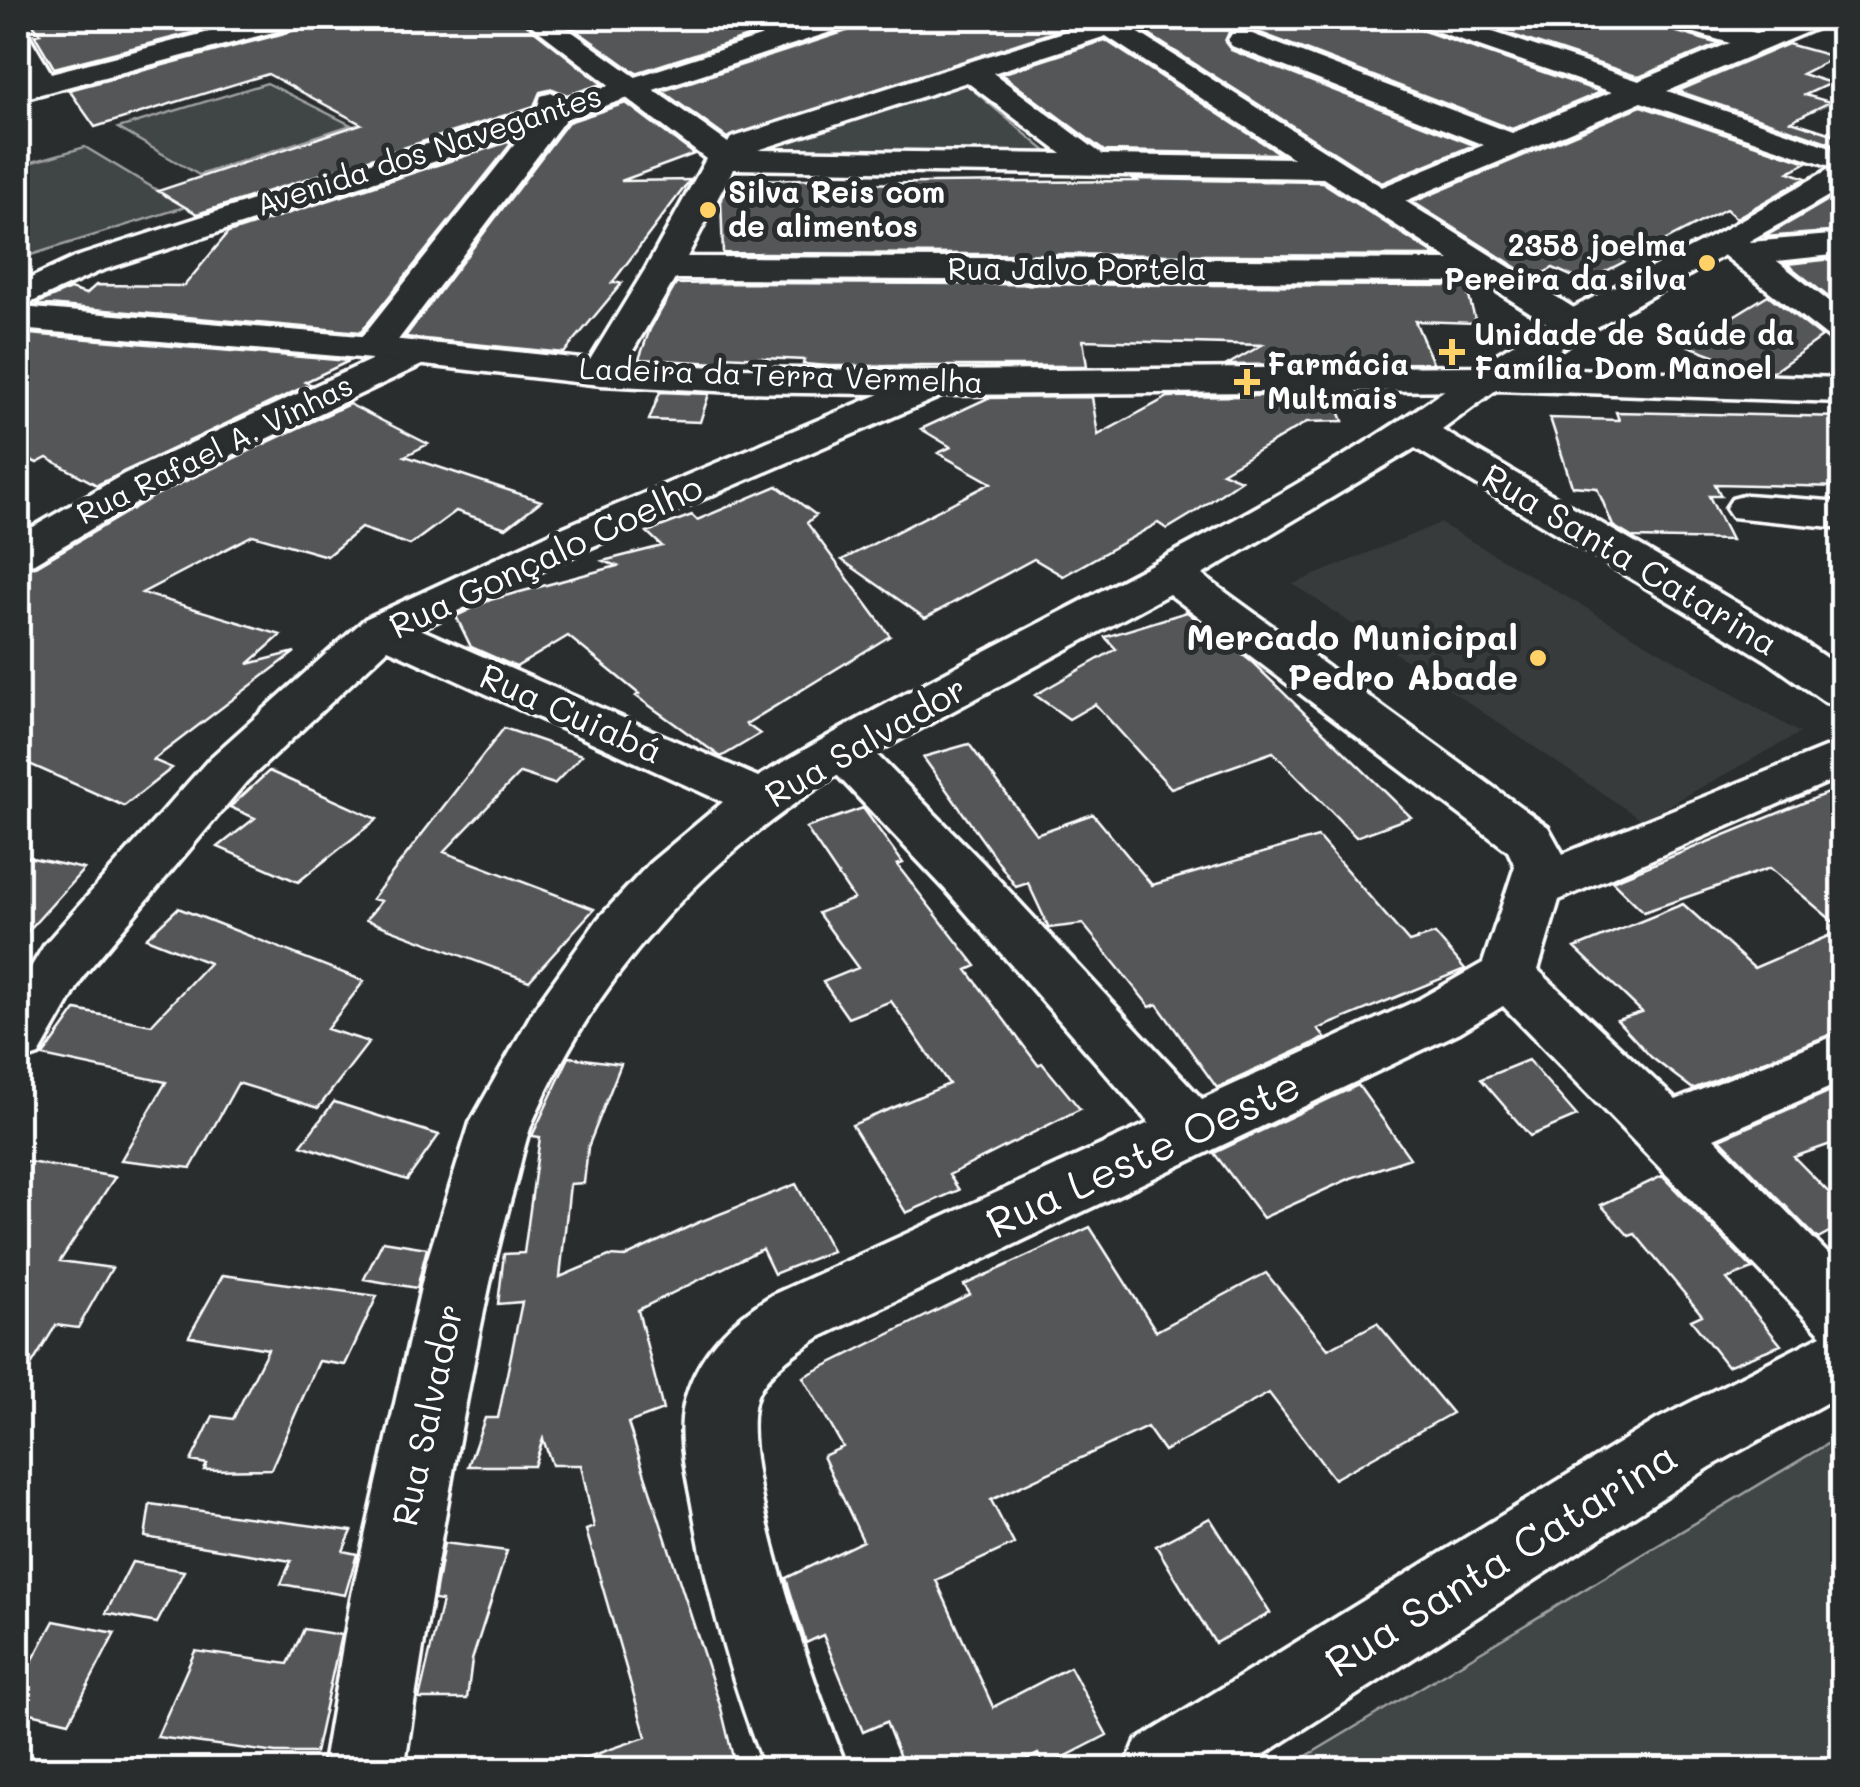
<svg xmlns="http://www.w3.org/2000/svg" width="1860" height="1787" viewBox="0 0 1860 1787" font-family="Mali,sans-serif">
<rect width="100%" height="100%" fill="#2a2d2e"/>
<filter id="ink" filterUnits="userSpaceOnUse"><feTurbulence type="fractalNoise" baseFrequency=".01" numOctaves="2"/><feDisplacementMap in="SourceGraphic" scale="20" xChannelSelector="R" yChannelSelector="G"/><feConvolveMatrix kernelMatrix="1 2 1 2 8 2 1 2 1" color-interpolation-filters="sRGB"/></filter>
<g filter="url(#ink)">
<!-- built -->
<path fill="#373a3b" d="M 1440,523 L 1800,733 L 1642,820 L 1293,584 Z"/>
<!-- green -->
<path fill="#414445" stroke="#a0a2a2" stroke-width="2.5" d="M 960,79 L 1054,158 L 750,156 L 748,150 Z
M 267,83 L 351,125 L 199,175 L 118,128 Z
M 85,147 L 185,207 L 18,259 L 18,166 Z
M 1842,1435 L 1842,1769 L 1285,1769 Z"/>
<!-- building -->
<path fill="#555758" stroke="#fff" stroke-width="2.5" d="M 28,18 L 250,18 L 54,68 L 34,34 L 40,33 Z
M 311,18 L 519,18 L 602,84 L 567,95 L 553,89 L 540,92 L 534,106 L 197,214 L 158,191 L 361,124 L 268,74 L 95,127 L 69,90 L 304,28 Z
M 559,18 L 733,18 L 754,35 L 636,73 Z
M 863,18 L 1096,18 L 727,138 L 662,91 L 856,28 Z
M 1150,18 L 1409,18 L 1415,28 L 1601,92 L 1512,129 L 1253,30 L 1229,32 L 1225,42 L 1231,50 L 1474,145 L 1382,183 L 1140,29 Z
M 1461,18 L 1657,18 L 1663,28 L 1719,44 L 1639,77 Z
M 1105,40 L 1280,154 L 1104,151 L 1001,74 Z
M 1788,44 L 1835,57 L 1802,74 L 1831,83 L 1805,95 L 1830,102 L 1791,121 L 1842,137 L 1836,145 L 1678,91 Z
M 626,103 L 694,154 L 621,181 L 690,180 L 612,283 L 622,283 L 564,353 L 405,337 L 568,122 Z
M 1641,106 L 1807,162 L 1789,172 L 1806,178 L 1736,218 L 1726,209 L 1585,282 L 1553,268 L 1536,277 L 1524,272 L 1413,202 Z
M 514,140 L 361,332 L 36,304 L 70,289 L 86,294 L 96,285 L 184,286 L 228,233 Z
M 810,179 L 832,181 L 832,184 L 1137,181 L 1134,179 L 1322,182 L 1437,256 L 723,253 L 721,200 L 732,180 Z
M 1842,192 L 1842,231 L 1764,237 L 1801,216 Z
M 1842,258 L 1842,308 L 1787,264 Z
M 725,283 L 1466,286 L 1476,323 L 1415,321 L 1433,363 L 1227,365 L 1262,345 L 1083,340 L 1087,366 L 829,366 L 803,364 L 804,360 L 722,356 L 719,363 L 639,359 L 650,329 L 676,284 Z
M 1768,295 L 1822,337 L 1773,372 L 1757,371 L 1686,345 Z
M 18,333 L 349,361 L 305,382 L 310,384 L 97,485 L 47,458 L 37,463 L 18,454 Z
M 660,392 L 709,394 L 700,422 L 649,420 Z
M 1333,395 L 1343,421 L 1307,422 L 1222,472 L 1241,480 L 1192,514 L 1167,529 L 1158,523 L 1063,576 L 1034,559 L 925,618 L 842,560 L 991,483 L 938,453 L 951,447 L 921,429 L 988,398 L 1092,397 L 1098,435 L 1168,397 Z
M 349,404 L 428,444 L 405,456 L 541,501 L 506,528 L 456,511 L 410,545 L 361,528 L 327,556 L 253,535 L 142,593 L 281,635 L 248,664 L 295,652 L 153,760 L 172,768 L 124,806 L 18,759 L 18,571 L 36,566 L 156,495 Z
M 1616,412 L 1842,417 L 1842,487 L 1715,484 L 1721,496 L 1709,496 L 1731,540 L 1633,538 L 1613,526 L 1597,488 L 1572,486 L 1550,418 L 1619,420 Z
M 777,486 L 816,515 L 807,523 L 890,636 L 746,724 L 760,734 L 721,757 L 636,696 L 639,694 L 568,636 L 516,667 L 471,647 L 456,616 L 490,600 L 617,566 L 603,561 L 662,546 L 647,532 L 692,515 L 697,520 Z
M 1187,612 L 1252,662 L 1411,817 L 1356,837 L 1273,752 L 1171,788 L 1095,704 L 1069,719 L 1035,695 L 1116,649 L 1105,637 Z
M 504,728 L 582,755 L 554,784 L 520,773 L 444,852 L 594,909 L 529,981 L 366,920 L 381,901 L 372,899 Z
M 969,744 L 1036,834 L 1093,814 L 1152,885 L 1318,837 L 1409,942 L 1435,934 L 1465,969 L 1318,1029 L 1325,1038 L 1217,1088 L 1157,1004 L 1150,1007 L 1083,924 L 1049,928 L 1028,883 L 1016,887 L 923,757 Z
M 269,771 L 377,819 L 298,882 L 218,847 L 255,818 L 230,807 Z
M 1842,787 L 1842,929 L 1770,868 L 1644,912 L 1612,881 Z
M 863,808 L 903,863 L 897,865 L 976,966 L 967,970 L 1038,1065 L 1042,1063 L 1080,1109 L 949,1175 L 959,1190 L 906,1213 L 852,1125 L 949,1084 L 891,1001 L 848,1018 L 823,982 L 858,968 L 818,913 L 854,899 L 806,828 Z
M 18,855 L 84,869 L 18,942 Z
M 1683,904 L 1754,968 L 1842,930 L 1842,1030 L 1693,1089 L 1651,1057 L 1617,1020 L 1642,1012 L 1575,948 Z
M 178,908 L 364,981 L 327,1029 L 369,1042 L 318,1108 L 238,1083 L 191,1168 L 121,1160 L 166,1082 L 43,1056 L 76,1010 L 151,1025 L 209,963 L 146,938 Z
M 569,1057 L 621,1064 L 588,1147 L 584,1183 L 570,1184 L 560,1277 L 609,1256 L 625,1257 L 697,1223 L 796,1184 L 832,1251 L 774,1274 L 762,1249 L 638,1310 L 663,1410 L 628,1423 L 721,1708 L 736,1770 L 571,1770 L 570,1763 L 646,1737 L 586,1530 L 594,1527 L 581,1465 L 552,1465 L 543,1439 L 534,1466 L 468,1466 L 485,1418 L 498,1418 L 522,1302 L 498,1304 L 504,1254 L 524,1253 L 540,1137 L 532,1136 Z
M 1528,1060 L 1577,1116 L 1530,1136 L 1481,1079 Z
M 1358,1085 L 1410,1158 L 1351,1178 L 1263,1218 L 1214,1153 Z
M 1842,1086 L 1842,1140 L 1794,1157 L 1842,1206 L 1842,1226 L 1818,1239 L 1720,1139 Z
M 334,1102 L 439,1135 L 407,1180 L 301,1145 Z
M 18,1160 L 115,1177 L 60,1261 L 112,1268 L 78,1328 L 56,1325 L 18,1387 Z
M 1662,1176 L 1753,1269 L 1727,1279 L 1781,1345 L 1727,1366 L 1691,1320 L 1702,1315 L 1635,1234 L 1629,1236 L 1601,1205 Z
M 1090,1227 L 1156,1331 L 1266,1273 L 1328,1349 L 1377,1323 L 1452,1413 L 1334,1479 L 1269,1393 L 1164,1451 L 1147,1427 L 991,1500 L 1014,1544 L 936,1580 L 993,1707 L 1070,1667 L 1107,1735 L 1045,1767 L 1038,1754 L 1007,1770 L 905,1770 L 886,1722 L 863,1732 L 823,1635 L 806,1643 L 786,1578 L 863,1541 L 823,1456 L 843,1447 L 803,1377 L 970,1294 L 964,1285 Z
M 383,1241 L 427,1248 L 417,1288 L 364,1279 Z
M 223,1275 L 377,1296 L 345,1365 L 319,1361 L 271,1469 L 204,1470 L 207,1464 L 191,1461 L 213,1416 L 233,1419 L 268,1349 L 189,1336 Z
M 150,1504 L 352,1531 L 343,1551 L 357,1554 L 345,1595 L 281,1584 L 291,1561 L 145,1537 Z
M 1210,1518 L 1270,1613 L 1215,1643 L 1156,1546 Z
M 444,1543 L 507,1551 L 472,1660 L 467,1699 L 419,1699 L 442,1601 L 434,1600 Z
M 132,1562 L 184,1571 L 157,1623 L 106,1613 Z
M 54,1621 L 115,1633 L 69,1722 L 18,1710 L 18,1687 Z
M 304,1629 L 341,1635 L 315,1753 L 276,1753 L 157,1737 L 195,1651 L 288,1664 Z"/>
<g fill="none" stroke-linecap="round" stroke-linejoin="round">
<!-- street casing -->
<g stroke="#fff" stroke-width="7">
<path id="street" d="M 263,18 L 307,18 L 303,24 L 18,100 L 18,82 L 26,80 L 18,65 L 18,32 L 28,34 L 51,73 Z
M 522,18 L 553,18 L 728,143 L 731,138 L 1107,18 L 1146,18 L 1143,24 L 1131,28 L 1382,187 L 1484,145 L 1232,46 L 1228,40 L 1232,34 L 1252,34 L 1512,133 L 1612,92 L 1416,24 L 1413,18 L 1451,18 L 1639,81 L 1730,43 L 1664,24 L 1661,18 L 1702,18 L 1756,33 L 1793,18 L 1829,18 L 1826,24 L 1667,91 L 1842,151 L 1842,170 L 1641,102 L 1405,201 L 1585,315 L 1591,323 L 1585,331 L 1572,334 L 1559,331 L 1483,282 L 675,279 L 615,381 L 601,385 L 587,381 L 582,373 L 646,268 L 706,159 ZM 1106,36 L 1293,158 L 1103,155 L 993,73 ZM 967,82 L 1062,154 L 758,150 ZM 733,169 L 1323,178 L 1450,260 L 687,257 Z
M 736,18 L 769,18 L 787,31 L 783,37 L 763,37 Z
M 552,93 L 563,96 L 567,102 L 564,121 L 389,352 L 417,342 L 430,345 L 436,353 L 430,361 L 154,492 L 34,563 L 18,567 L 18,536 L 124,474 L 373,359 L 359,356 L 353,348 L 534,120 L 541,96 Z
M 1725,233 L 1751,242 L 1842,234 L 1842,254 L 1777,261 L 1842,312 L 1842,341 L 1829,338 L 1708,243 L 1713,236 Z
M 1487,366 L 1842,378 L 1842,402 L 1496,390 L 1442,430 L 1800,640 L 1842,669 L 1842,706 L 1825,702 L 1766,660 L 1415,448 L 1202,575 L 1548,827 L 1563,854 L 1842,741 L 1842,776 L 1559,900 L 1538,970 L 1676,1100 L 1842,1033 L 1842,1082 L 1714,1138 L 1842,1268 L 1842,1394 L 1710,1467 L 1240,1770 L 1124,1770 L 1136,1741 L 1658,1419 L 1822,1335 L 1503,1006 L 1460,1032 L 820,1337 C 798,1351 770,1369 758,1393 C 730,1455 821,1703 848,1770 L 766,1770 C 731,1683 708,1596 692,1504 C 686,1472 677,1438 684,1405 C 695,1355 730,1321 772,1295 L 1149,1123 L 945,889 L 837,775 C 704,859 595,976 532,1123 C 525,1141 521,1162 516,1181 C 498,1242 485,1303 473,1366 C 447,1500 424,1634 404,1770 L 322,1770 L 351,1599 L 427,1261 L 470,1123 L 536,1006 L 598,919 L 650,863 L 723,802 L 388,649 L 246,782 L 85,974 L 39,1055 L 18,1062 L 18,989 L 45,944 L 210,758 L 365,619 L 557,530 L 925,375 L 939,371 L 953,375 L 958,383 L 953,391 L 589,548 L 420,629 L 758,777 C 993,635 1250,532 1473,370 ZM 1169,594 L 1508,851 L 1515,866 L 1483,963 L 1418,1000 L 1202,1099 L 983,863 L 875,753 Z
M 1747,495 L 1842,502 L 1842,528 L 1732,517 L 1726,508 L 1732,499 Z"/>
</g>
<!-- secondary casing -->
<g stroke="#fff" stroke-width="7">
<path id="secondary" d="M 819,18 L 859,18 L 855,24 L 100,271 L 21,307 L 372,337 L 601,361 L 735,368 L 939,371 L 1478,366 L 1559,315 L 1713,236 L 1831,168 L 1842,165 L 1842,188 C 1729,255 1611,314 1501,386 L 1487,390 L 939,395 L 735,392 L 601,385 L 372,359 L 18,329 L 18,284 L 76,257 Z"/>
</g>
<!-- street -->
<use href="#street" fill="#2a2d2e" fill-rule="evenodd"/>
<!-- secondary -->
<use href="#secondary" fill="#2a2d2e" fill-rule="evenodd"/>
</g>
</g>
<!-- markers -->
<g fill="#ffd166" stroke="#2a2d2e" stroke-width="4">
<circle cx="708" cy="210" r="10"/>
<circle cx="1707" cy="263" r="10"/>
<path d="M1447 337h10v10h10v10h-10v10h-10v-10h-10v-10h10z"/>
<path d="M1242 367h10v10h10v10h-10v10h-10v-10h-10v-10h10z"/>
<circle cx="1538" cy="658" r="10"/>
</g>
<g text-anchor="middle" stroke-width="10" stroke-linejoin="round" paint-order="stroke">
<!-- far-street labels -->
<g font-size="30" fill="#fff" stroke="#2a2d2e">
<text transform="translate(429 151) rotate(-18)" y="10">Avenida dos Navegantes</text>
<text x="1077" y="280">Rua Jalvo Portela</text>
<text transform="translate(781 376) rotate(2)" y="10">Ladeira da Terra Vermelha</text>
<text transform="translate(215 450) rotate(-26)" y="10">Rua Rafael A. Vinhas</text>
</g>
<!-- far-poi labels -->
<g font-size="30" font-weight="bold" fill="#fff" stroke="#2a2d2e" text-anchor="start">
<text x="728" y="203">Silva Reis com<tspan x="728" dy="34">de alimentos</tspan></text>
<text x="1687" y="256" text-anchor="end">2358 joelma<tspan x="1687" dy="34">Pereira da silva</tspan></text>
<text x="1474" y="345">Unidade de Saúde da<tspan x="1474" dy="34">Família Dom Manoel</tspan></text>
<text x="1267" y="375">Farmácia<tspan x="1267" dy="34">Multmais</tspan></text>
</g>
<!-- street labels -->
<g font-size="35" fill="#fff" stroke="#2a2d2e">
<text transform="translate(546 557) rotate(-25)" y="12">Rua Gonçalo Coelho</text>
<text transform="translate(1630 560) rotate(31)" y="12">Rua Santa Catarina</text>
<text transform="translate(571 714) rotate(24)" y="12">Rua Cuiabá</text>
<text transform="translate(866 742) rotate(-30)" y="12">Rua Salvador</text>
<text transform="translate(428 1415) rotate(-78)" y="12">Rua Salvador</text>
</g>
<!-- poi labels -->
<g font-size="35" font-weight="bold" fill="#fff" stroke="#2a2d2e" text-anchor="end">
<text x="1518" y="650">Mercado Municipal<tspan x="1518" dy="40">Pedro Abade</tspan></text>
</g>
<!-- near-street labels -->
<g font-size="42" fill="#fff" stroke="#2a2d2e">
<text transform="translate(1143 1154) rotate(-25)" y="15">Rua Leste Oeste</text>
<text transform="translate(1501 1559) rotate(-32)" y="15">Rua Santa Catarina</text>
</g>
</g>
<!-- margin -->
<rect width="1860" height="1787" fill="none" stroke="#2a2d2e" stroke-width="60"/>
<rect x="30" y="30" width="1800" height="1727" fill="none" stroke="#fff" stroke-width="4" filter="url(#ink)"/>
</svg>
